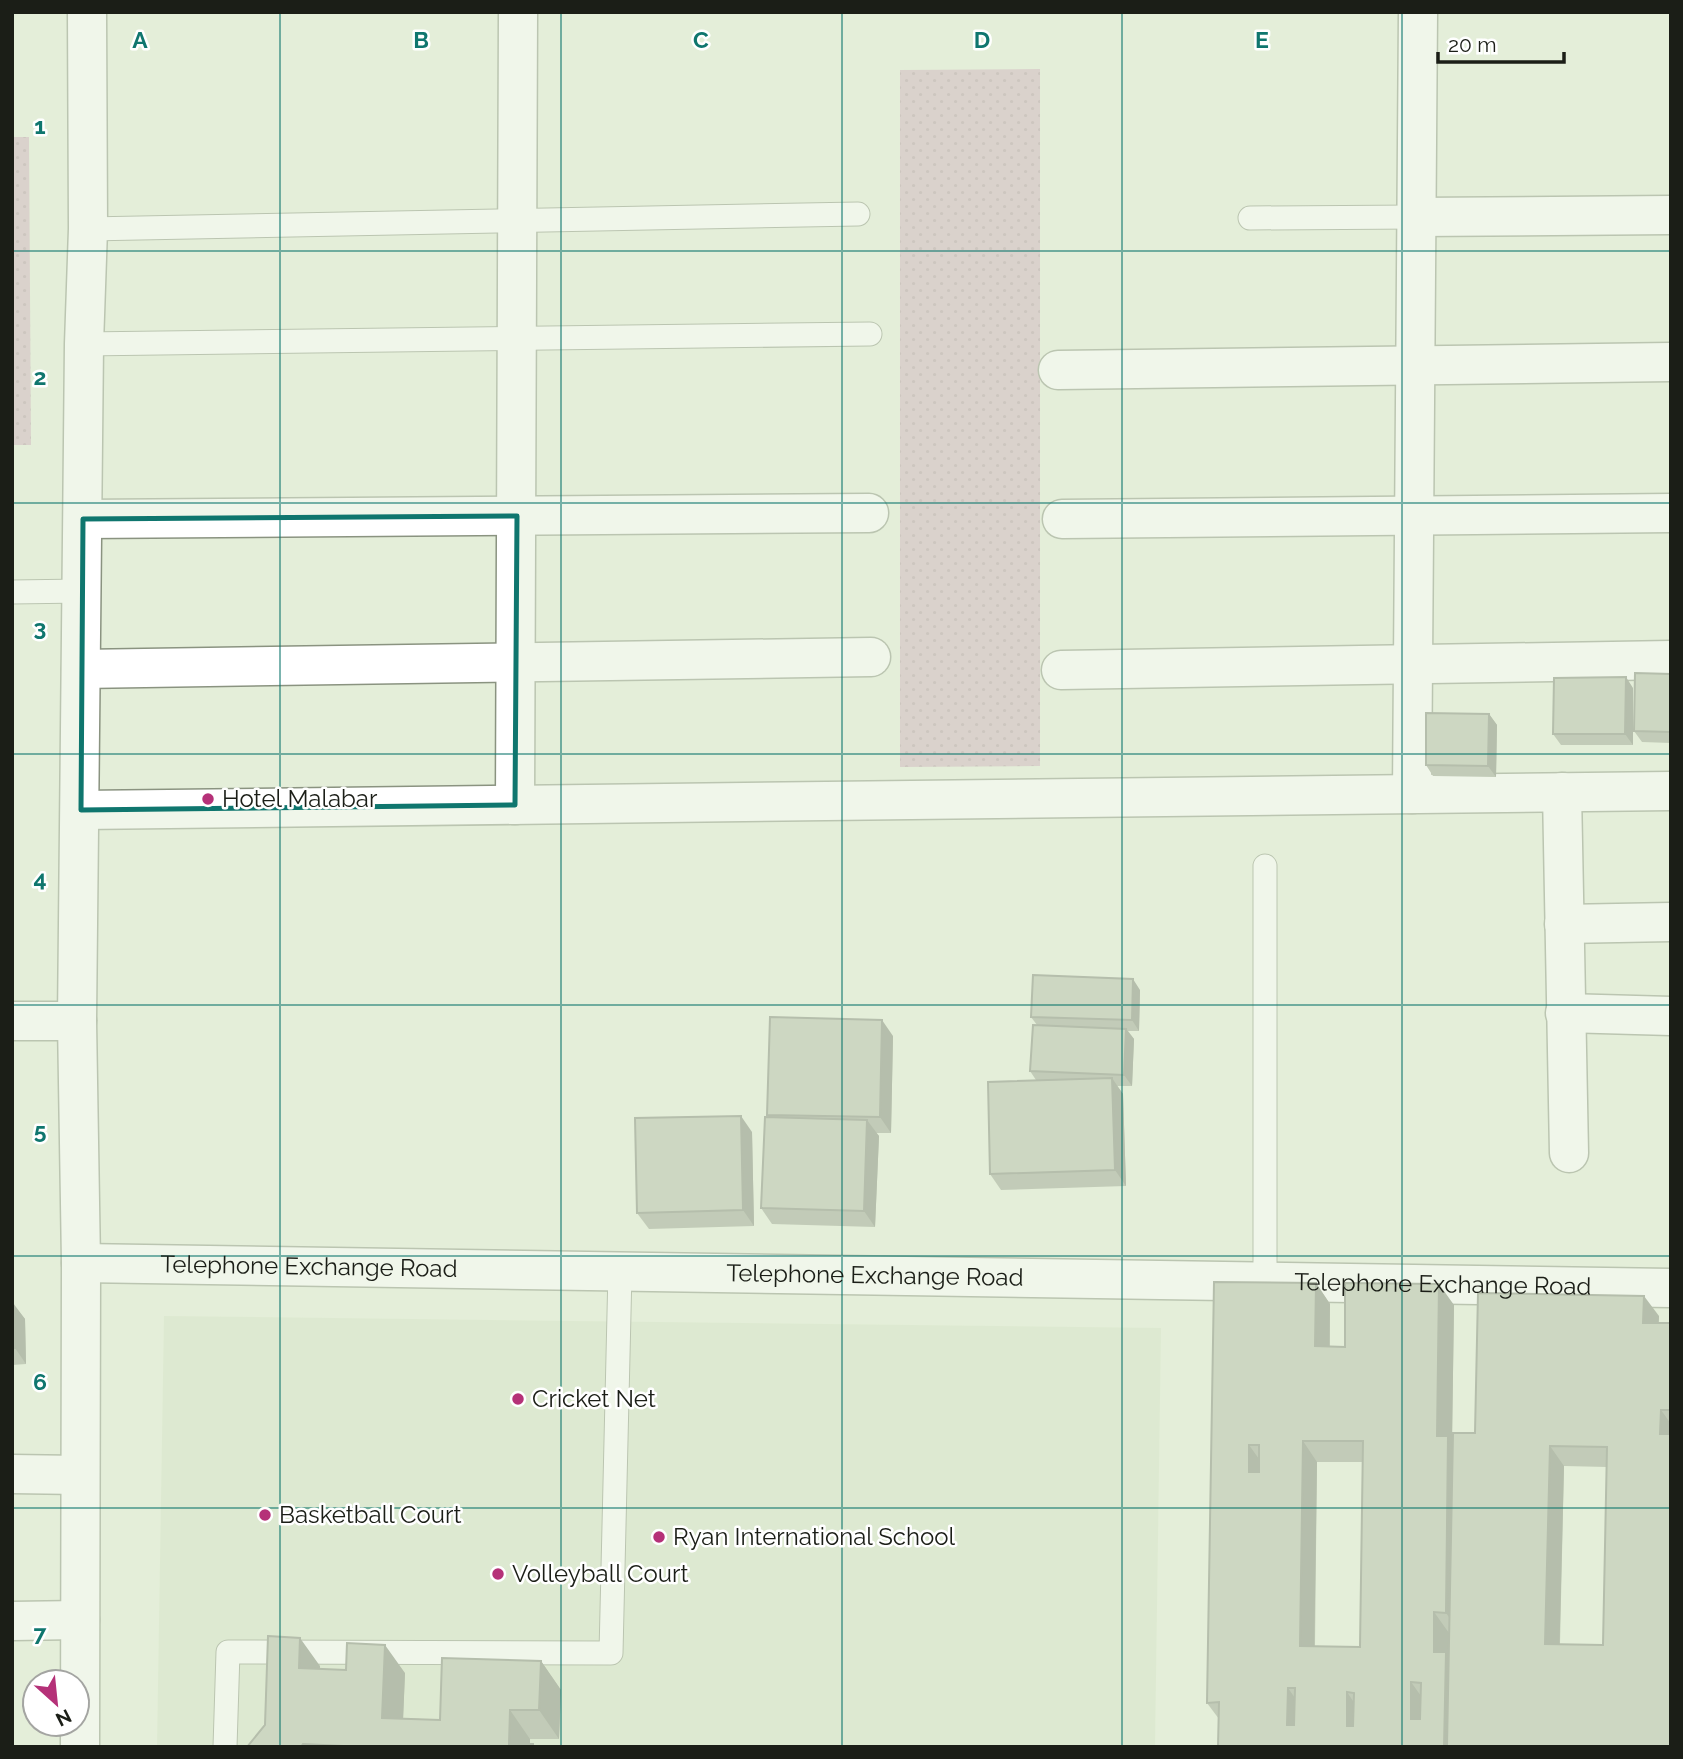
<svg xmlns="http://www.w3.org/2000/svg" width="1683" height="1759" viewBox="0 0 1683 1759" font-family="Raleway,sans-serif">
<defs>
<pattern id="grass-dots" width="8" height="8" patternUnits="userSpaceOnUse" patternTransform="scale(1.75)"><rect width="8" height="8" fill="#cfafbc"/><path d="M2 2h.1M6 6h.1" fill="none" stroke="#b196a1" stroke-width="1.8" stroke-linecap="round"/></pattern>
</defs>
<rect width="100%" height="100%" fill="#e4eed9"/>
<!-- built -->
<path fill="#d6e3c7" d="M 164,1316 L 1161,1328 L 1155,1747 L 157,1747 Z"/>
<!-- grass -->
<path fill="url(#grass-dots)" d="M 1040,69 L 1040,766 L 900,767 L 900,70 Z
M 12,137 L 29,137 L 31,445 L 12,445 Z"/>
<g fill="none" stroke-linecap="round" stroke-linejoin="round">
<!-- service casing -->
<g stroke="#8a9380" stroke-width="25">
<path id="service" d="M 1250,218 L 1416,217
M 88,229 L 858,214
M 84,344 L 870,334
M 12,592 L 82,591
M 1265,1282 L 1265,866
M 225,1747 L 228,1652 L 611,1653 L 620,1271"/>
</g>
<!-- minor casing -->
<g stroke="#8a9380" stroke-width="41">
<g id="minor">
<path d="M 1416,217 L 1671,215"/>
<path d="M 1058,370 L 1671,362"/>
<path d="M 83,519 L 869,513"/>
<path d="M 1062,519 L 1671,513"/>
<path d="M 81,669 L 871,657"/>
<path d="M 1061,670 L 1671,660"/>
<path d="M 1562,792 L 1569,1153"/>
<path d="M 1412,794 L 1418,12"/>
<path d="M 515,805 L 518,12"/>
<path d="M 81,810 L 1671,791"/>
<path d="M 1564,924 L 1671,922"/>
<path d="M 1565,1013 L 1671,1016"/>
<path d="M 12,1021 L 77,1021"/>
<path id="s1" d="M 81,1263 L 1671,1288"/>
<path d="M 12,1474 L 80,1475"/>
<path d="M 12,1621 L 80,1620"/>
<path d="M 80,1747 L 81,1263 L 77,1021 L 84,344 L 88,229 L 87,12"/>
</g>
</g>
<!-- service -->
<use href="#service" stroke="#fff" stroke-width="23"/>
<!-- minor -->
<use href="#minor" stroke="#fff" stroke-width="38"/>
</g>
<!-- wall -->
<path fill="#99a190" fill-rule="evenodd" d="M 1671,674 L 1671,743 L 1642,742 L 1634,731 Z
M 1633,688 L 1633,745 L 1561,745 L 1553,734 Z
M 1489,714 L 1497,725 L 1496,777 L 1433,776 L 1426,765 Z
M 1140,990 L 1139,1031 L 1128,1031 L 1134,1039 L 1132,1086 L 1117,1086 L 1123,1094 L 1126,1186 L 1001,1190 L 990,1174 L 1036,1080 L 1030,1071 L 1037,1025 L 1031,1017 Z
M 893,1036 L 891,1133 L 876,1133 L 879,1136 L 875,1227 L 772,1224 L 761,1208 L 769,1117 L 767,1115 Z
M 752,1132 L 754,1226 L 649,1229 L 637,1213 Z
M 1214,1282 L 1316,1283 L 1330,1304 L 1330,1346 L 1345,1347 L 1454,1305 L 1452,1441 L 1475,1433 L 1659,1316 L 1658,1323 L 1671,1323 L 1671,1747 L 1218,1747 L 1219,1719 L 1207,1703 ZM 1317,1462 L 1363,1462 L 1360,1647 L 1315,1646 ZM 1564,1466 L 1607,1467 L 1603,1645 L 1560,1644 Z
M 12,1303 L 25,1319 L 26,1364 L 12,1365 Z
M 541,1661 L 561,1690 L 559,1739 L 530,1739 L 530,1744 L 533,1744 L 535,1747 L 247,1747 L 320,1666 L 320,1669 L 405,1673 L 403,1718 L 440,1720 Z"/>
<!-- shaded-wall -->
<path fill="#7d8375" d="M 1626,677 L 1633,688 L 1633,745 L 1625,734 Z
M 1489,714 L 1497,725 L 1496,777 L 1488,766 Z
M 1133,979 L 1140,990 L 1139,1031 L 1132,1020 Z
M 882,1020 L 893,1036 L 891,1133 L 880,1117 Z
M 1126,1029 L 1134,1039 L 1132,1086 L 1124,1075 Z
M 1112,1078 L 1123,1094 L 1126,1186 L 1115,1170 Z
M 741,1116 L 752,1132 L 754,1226 L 743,1210 Z
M 867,1120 L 879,1136 L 875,1227 L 864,1211 Z
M 1316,1283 L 1330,1304 L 1329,1367 L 1315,1346 Z
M 1439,1284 L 1454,1305 L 1452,1441 L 1461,1633 L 1446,1613 L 1437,1436 Z
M 1644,1296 L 1659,1316 L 1658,1344 L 1643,1323 Z
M 13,1303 L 25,1319 L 26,1364 L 15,1348 Z
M 1661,1410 L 1671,1424 L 1671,1449 L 1660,1434 Z
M 1303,1441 L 1317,1462 L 1314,1667 L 1300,1646 Z
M 1249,1445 L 1264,1466 L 1263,1493 L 1249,1472 Z
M 1550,1446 L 1564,1466 L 1559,1665 L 1545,1644 Z
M 1434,1612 L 1449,1633 L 1447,1747 L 1444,1747 L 1434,1652 Z
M 300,1638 L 320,1666 L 319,1697 L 299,1668 Z
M 385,1645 L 405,1673 L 402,1746 L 382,1718 Z
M 541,1661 L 561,1690 L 559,1739 L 539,1710 Z
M 1411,1682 L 1426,1703 L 1426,1739 L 1411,1719 Z
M 1288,1688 L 1302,1708 L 1302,1746 L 1287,1725 Z
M 1347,1692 L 1361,1713 L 1361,1747 L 1347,1726 Z
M 510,1710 L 530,1739 L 530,1747 L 509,1744 Z"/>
<!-- building -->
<path fill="#b2bba7" stroke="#7d8375" stroke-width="2" fill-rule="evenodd" d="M 1635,673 L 1671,674 L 1671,732 L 1634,731 Z
M 1626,677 L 1625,734 L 1553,734 L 1554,678 Z
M 1426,713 L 1489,714 L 1488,766 L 1426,765 Z
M 1033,975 L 1133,979 L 1132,1020 L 1031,1017 Z
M 770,1017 L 882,1020 L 880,1117 L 767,1115 Z
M 1033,1025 L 1126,1029 L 1124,1075 L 1030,1071 Z
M 1112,1078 L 1115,1170 L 990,1174 L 988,1082 Z
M 741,1116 L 743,1210 L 637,1213 L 635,1118 Z
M 765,1117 L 867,1120 L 864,1211 L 761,1208 Z
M 1214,1282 L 1316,1283 L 1315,1346 L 1345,1347 L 1345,1283 L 1439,1284 L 1437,1436 L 1448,1436 L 1446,1613 L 1434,1612 L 1434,1652 L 1446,1652 L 1444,1747 L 1218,1747 L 1219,1702 L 1207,1703 ZM 1303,1441 L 1363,1441 L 1360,1647 L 1300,1646 ZM 1249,1445 L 1259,1445 L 1259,1472 L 1249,1472 ZM 1411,1682 L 1421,1683 L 1420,1719 L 1411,1719 ZM 1288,1688 L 1295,1688 L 1294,1725 L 1287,1725 ZM 1347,1692 L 1354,1693 L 1353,1726 L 1347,1726 Z
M 1478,1293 L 1644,1296 L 1643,1323 L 1671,1323 L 1671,1410 L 1661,1410 L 1660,1434 L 1671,1434 L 1671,1747 L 1447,1746 L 1453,1433 L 1475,1433 ZM 1550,1446 L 1607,1447 L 1603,1645 L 1545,1644 Z
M 12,1303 L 13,1303 L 15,1348 L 12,1348 Z
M 268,1636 L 300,1638 L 299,1668 L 346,1670 L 347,1643 L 385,1645 L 382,1718 L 440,1720 L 442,1658 L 541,1661 L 539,1710 L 510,1710 L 509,1744 L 533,1744 L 533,1747 L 364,1747 L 303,1744 L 301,1747 L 247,1747 L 265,1725 Z"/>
<!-- marked area -->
<path d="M0 0H1683V1759H0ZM 517,516 L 515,805 L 81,810 L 83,519 Z" fill="#e4eed9" fill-opacity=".55" fill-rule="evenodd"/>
<path fill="none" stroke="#0f766e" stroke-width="5" stroke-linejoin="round" d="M 517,516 L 515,805 L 81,810 L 83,519 Z"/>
<!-- grid -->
<path fill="none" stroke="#0f766e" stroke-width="2" stroke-opacity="0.55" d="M 280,12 L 280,1747M 561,12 L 561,1747M 842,12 L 842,1747M 1122,12 L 1122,1747M 1402,12 L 1402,1747M 12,251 L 1671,251M 12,503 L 1671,503M 12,754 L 1671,754M 12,1005 L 1671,1005M 12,1256 L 1671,1256M 12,1508 L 1671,1508"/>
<!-- markers -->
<g fill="#b53178" stroke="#fff" stroke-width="2.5">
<circle cx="208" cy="799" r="7"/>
<circle cx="518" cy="1399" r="7"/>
<circle cx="265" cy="1515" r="7"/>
<circle cx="659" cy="1537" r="7"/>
<circle cx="498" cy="1574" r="7"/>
</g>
<g text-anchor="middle" stroke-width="5" stroke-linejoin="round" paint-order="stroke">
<!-- poi labels -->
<g font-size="24" fill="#1b1e17" stroke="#fff" text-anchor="start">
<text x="222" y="807">Hotel Malabar</text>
<text x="532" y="1407">Cricket Net</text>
<text x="279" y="1523">Basketball Court</text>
<text x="673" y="1545">Ryan International School</text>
<text x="512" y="1582">Volleyball Court</text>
</g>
<!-- street labels -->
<g font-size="24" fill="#1b1e17" stroke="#fff">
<text dy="8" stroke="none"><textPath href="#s1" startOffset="228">Telephone Exchange Road</textPath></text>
<text dy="8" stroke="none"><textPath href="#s1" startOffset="794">Telephone Exchange Road</textPath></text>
<text dy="8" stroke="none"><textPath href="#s1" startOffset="1362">Telephone Exchange Road</textPath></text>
</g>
</g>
<g font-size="23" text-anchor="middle" font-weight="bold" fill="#0f766e" stroke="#fff" stroke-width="5" stroke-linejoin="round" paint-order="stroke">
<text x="140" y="48">A</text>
<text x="421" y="48">B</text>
<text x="701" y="48">C</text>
<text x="982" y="48">D</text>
<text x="1262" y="48">E</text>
<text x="40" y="134">1</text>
<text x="40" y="385">2</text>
<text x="40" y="636">3</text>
<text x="40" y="887">4</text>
<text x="40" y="1139">5</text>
<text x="40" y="1390">6</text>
<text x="40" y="1641">7</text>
</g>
<!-- border -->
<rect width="1683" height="1759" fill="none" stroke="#1b1e17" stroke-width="28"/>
<!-- north arrow -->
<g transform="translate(56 1703) rotate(153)"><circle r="33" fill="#ffffff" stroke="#a4a5a2" stroke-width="2"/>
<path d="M0-5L12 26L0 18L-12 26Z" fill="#b53178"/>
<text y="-10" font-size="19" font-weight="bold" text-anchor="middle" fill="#1b1e17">N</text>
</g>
<!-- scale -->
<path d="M1438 52v10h126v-10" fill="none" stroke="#1b1e17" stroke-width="3.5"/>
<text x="1448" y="52" font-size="21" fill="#1b1e17" stroke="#ffffff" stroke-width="5" paint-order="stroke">20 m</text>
</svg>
